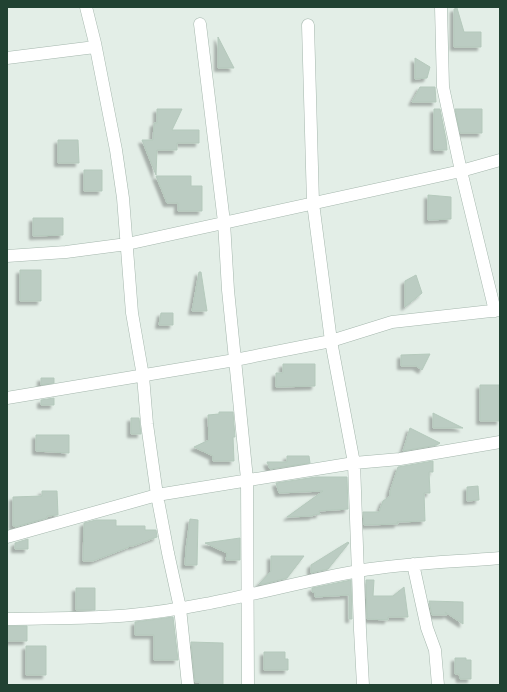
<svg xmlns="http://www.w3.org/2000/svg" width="507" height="692" viewBox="0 0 507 692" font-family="'Golos Text',sans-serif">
<defs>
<filter id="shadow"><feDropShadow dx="-3.5" dy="3.5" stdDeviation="1" flood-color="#0004"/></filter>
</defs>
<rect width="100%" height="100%" fill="#e3eee7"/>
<!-- building -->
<path fill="#bbccc2" stroke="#b5c9bc" filter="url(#shadow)" d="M 457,8 L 464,32 L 481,32 L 481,47 L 454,47 L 454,9 Z
M 218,37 L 234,68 L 218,68 Z
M 415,58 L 430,67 L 427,78 L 415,79 Z
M 420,87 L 435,87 L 436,102 L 412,102 Z
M 157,109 L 182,109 L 172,130 L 199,130 L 199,143 L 177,143 L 177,150 L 157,150 L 156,175 L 142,140 L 153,140 L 154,123 L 157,123 Z
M 434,109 L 440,109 L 446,139 L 447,150 L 434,150 Z
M 455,109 L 482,109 L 482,133 L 460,133 Z
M 58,140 L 78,140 L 79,163 L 58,163 Z
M 84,170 L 102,170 L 102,191 L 84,191 Z
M 156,176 L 191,176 L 191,186 L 202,186 L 202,211 L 178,211 L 178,203 L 167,203 Z
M 428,195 L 451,197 L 451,219 L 428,220 Z
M 33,218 L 63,218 L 63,235 L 33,236 Z
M 20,270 L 41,270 L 41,301 L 20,301 Z
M 199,272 L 201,272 L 207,311 L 192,311 Z
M 416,275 L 422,293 L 405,307 L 405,281 Z
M 161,313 L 173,313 L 173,325 L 159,325 Z
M 430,354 L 422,370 L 416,366 L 401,366 L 401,355 Z
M 283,364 L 315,364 L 315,386 L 276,387 L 276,373 L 283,373 Z
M 41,378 L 54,378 L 54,383 L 41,385 Z
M 480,385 L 500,385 L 500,421 L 480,421 Z
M 54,398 L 54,405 L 41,405 L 41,400 Z
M 219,412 L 233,412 L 235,437 L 233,437 L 234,461 L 213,461 L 213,456 L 194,447 L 209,440 L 208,415 L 219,414 Z
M 433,413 L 463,428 L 433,428 Z
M 131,418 L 139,418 L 141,434 L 131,434 Z
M 410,428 L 440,443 L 437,445 L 403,451 Z
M 36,435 L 69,435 L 69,453 L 36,451 Z
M 287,456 L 309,456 L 310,463 L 270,469 L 267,462 L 287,462 Z
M 433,461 L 433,472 L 429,472 L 430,493 L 424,493 L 425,521 L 397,522 L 398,524 L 364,525 L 363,512 L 379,512 L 383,501 L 390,496 L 390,491 L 398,467 Z
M 316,477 L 347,477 L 348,509 L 319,511 L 320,514 L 313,515 L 313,516 L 287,517 L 323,491 L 279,493 L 276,483 Z
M 478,486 L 479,500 L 467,501 L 467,487 Z
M 42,491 L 57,491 L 58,515 L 47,516 L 47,518 L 15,527 L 15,526 L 13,526 L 13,497 L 42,496 Z
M 190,519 L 198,520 L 197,565 L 185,565 L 186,549 Z
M 96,520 L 116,520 L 116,526 L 145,526 L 145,530 L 156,530 L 157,537 L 133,546 L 129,546 L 129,547 L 93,561 L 83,561 L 84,523 Z
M 240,538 L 240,560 L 226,560 L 227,553 L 205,543 Z
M 28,539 L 28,549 L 15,549 L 15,543 Z
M 348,542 L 349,543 L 328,569 L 311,573 L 311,565 Z
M 271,556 L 304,556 L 287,578 L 264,584 L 259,584 L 271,571 Z
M 351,580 L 352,619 L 349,619 L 349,595 L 315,597 L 315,593 L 312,592 L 312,588 Z
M 366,580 L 374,580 L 373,596 L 393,596 L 404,587 L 408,617 L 388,617 L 388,620 L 367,619 Z
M 76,588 L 95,588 L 95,610 L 76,610 Z
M 429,601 L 463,602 L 463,624 L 445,612 L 447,615 L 432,615 Z
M 173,617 L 178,660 L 154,660 L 154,635 L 135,635 L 135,622 Z
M 7,626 L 27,626 L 27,641 L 7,641 Z
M 191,642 L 223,643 L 223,685 L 200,685 L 200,682 L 195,682 Z
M 26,646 L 46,646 L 46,675 L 26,675 Z
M 264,652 L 285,652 L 285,659 L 288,659 L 288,670 L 264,670 Z
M 455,658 L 466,658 L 466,660 L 471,660 L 471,679 L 460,679 L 459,674 L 455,674 Z"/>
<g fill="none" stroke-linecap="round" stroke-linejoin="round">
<!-- minor casing -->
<g stroke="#a5b7ad" stroke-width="13">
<path id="minor" d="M 86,7 L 95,43 L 116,150 L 123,198 L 132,313 L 143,376 L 147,424 L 157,495 L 168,553 L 180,608 L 188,685
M 441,7 L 443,87 L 461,171 L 495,311
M 200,24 L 224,222 L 228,290 L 247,479 L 248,685
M 308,25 L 313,203 L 331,341 L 354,463 L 360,630 L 363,685
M 7,58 L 95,47
M 7,256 L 66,252 L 127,244 L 461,171 L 500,160
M 7,398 L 235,360 L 331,341 L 392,322 L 500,310
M 7,537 L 157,495 L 354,463 L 400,459 L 500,442
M 413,564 L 427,628 L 435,650 L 438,685
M 7,619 C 48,618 90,619 131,615 C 208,608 282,585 358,571 C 405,563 453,562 500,558"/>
</g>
<!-- minor -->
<use href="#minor" stroke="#fff" stroke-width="12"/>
</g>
<!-- border -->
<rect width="507" height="692" fill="none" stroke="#214232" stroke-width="16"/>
</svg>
